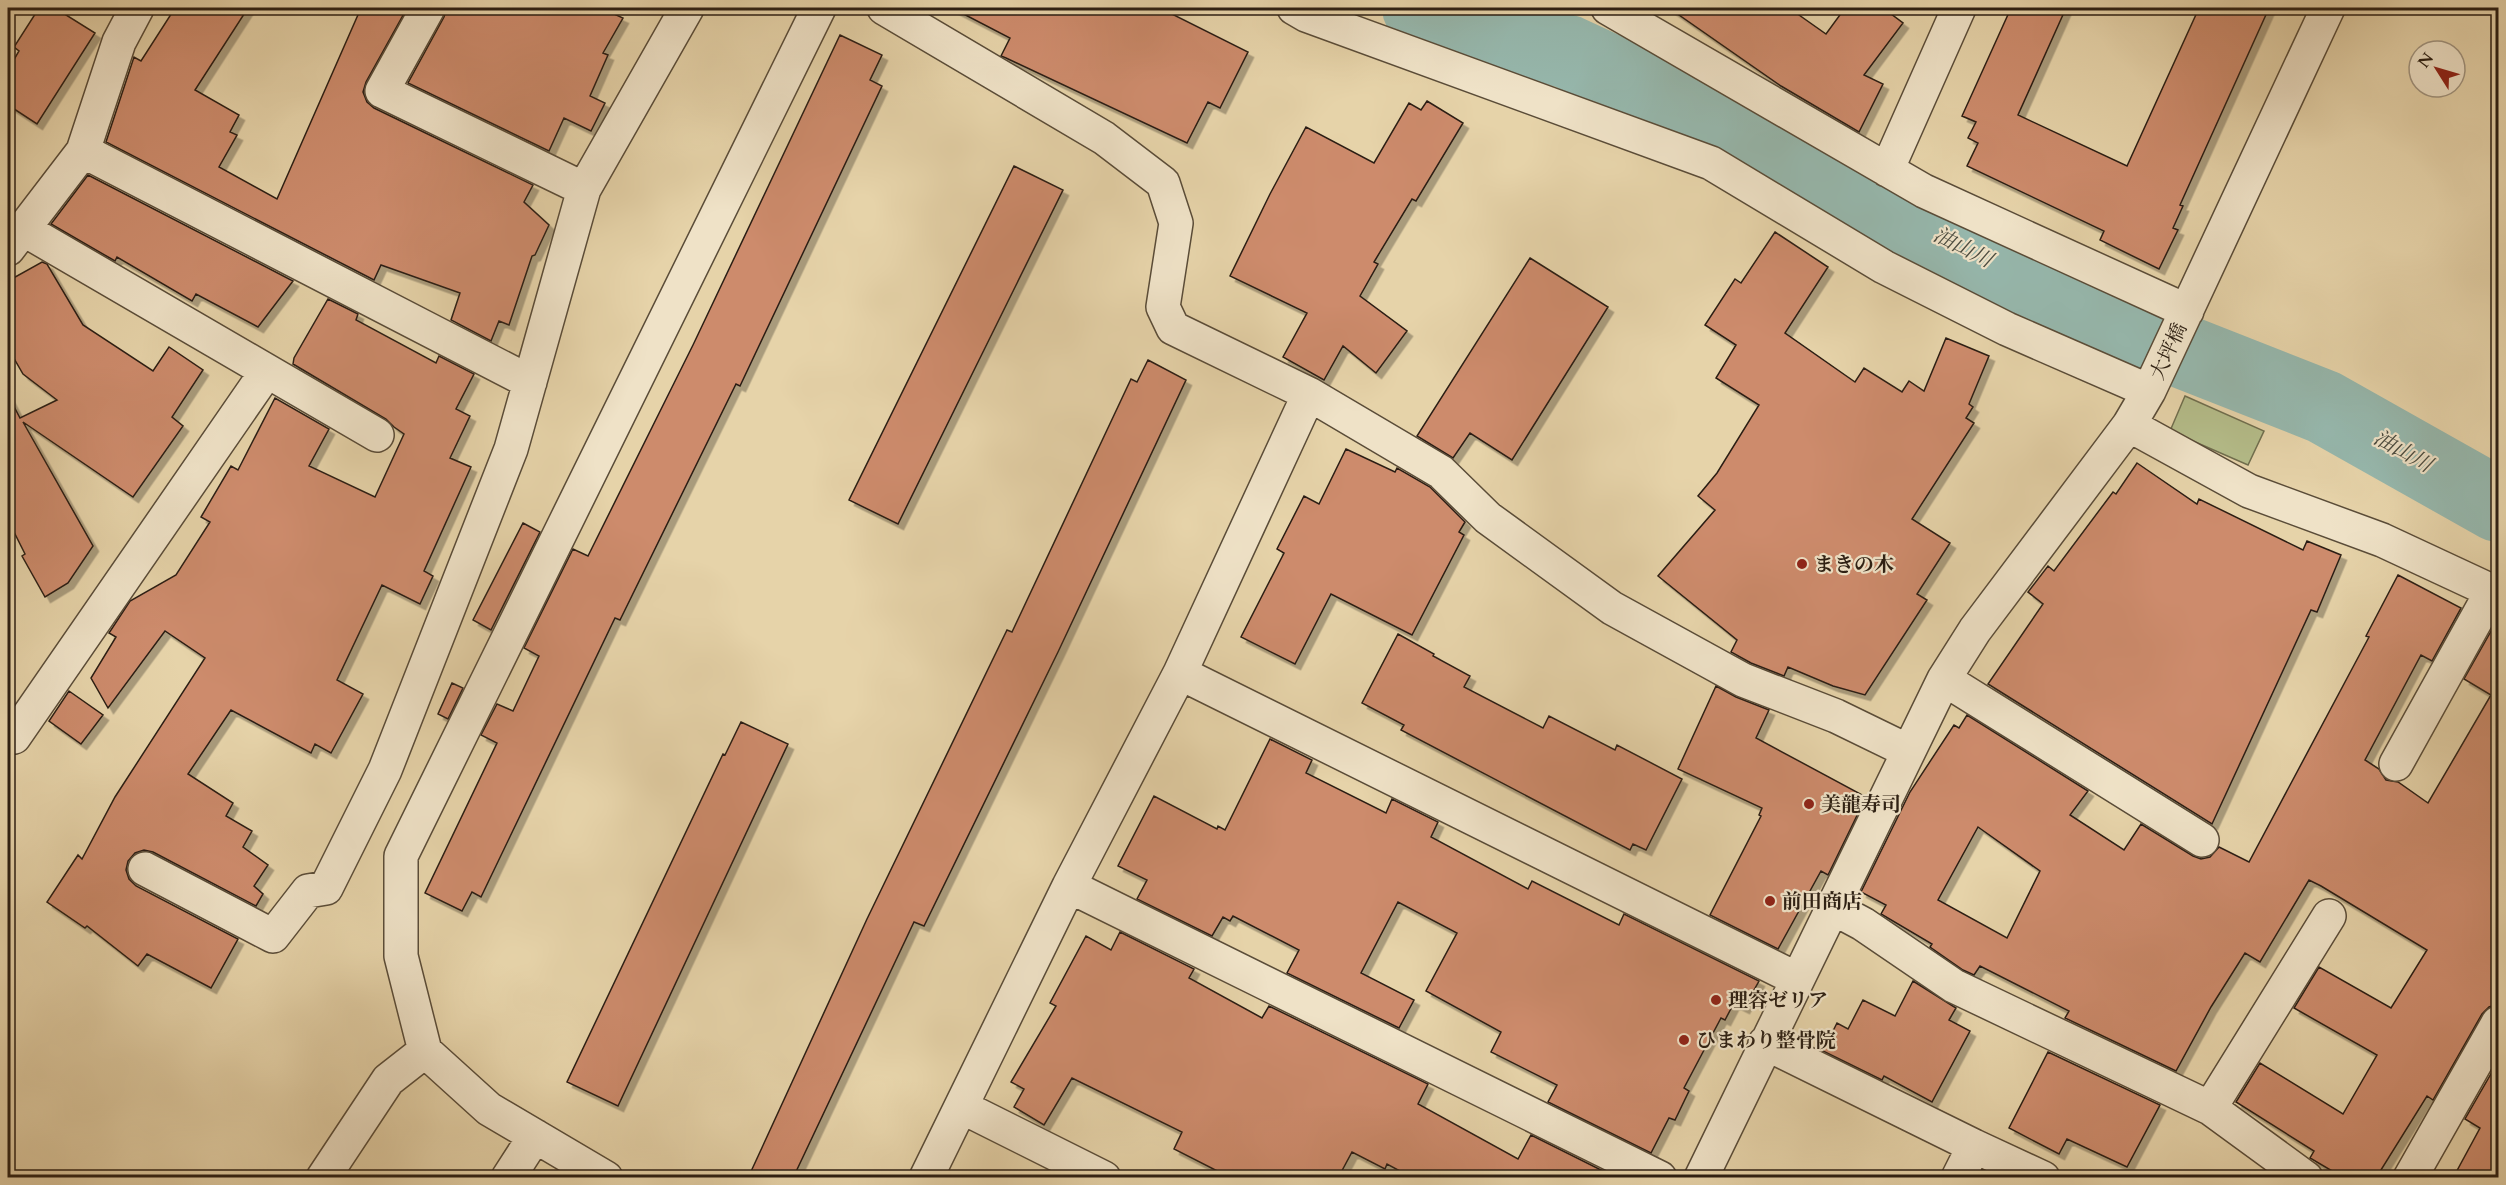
<svg xmlns="http://www.w3.org/2000/svg" width="2506" height="1185" viewBox="0 0 2506 1185" font-family="Cardo,'Noto Serif JP',serif">
<defs>
<filter id="shadow"><feDropShadow dx="5.5" dy="5.5" stdDeviation="0" flood-color="#0004"/></filter>
</defs>
<rect width="100%" height="100%" fill="#e6d3a9"/>
<filter id="stains"><feTurbulence type="fractalNoise" baseFrequency=".00333" numOctaves="4"/><feColorMatrix values="0 0 0 0 .2 0 0 0 0 .09 0 0 0 0 .02 0 0 0 .5 -.17"/></filter>
<radialGradient id="worn" r=".72"><stop offset=".6" stop-color="#630" stop-opacity="0"/><stop offset="1" stop-color="#630" stop-opacity=".3"/></radialGradient>
<!-- green -->
<path fill="#b4bc89" stroke="#706e4e" stroke-width="1.5" d="M 2185,396 L 2264,431 L 2248,465 L 2170,431 Z"/>
<g fill="none" stroke-linecap="round" stroke-linejoin="round">
<!-- river -->
<path stroke="#96b7ac" stroke-width="74" d="M 1419,8 L 1568,52 L 1726,125 L 2113,324 L 2324,407 L 2498,505"/>
</g>
<!-- building -->
<path fill="#cd8b6c" stroke="#2c1f13" stroke-width="1.5" fill-rule="evenodd" filter="url(#shadow)" d="M 39,8 L 55,8 L 95,33 L 37,124 L 8,105 L 8,70 L 19,51 L 14,47 Z
M 175,8 L 248,8 L 195,90 L 239,115 L 230,132 L 237,135 L 219,167 L 277,199 L 361,8 L 407,8 L 366,82 L 363,92 L 367,102 L 374,108 L 533,185 L 524,202 L 549,225 L 535,255 L 532,256 L 509,325 L 499,321 L 491,341 L 451,320 L 460,293 L 381,265 L 374,280 L 106,142 L 134,57 L 141,61 Z
M 447,8 L 601,8 L 623,18 L 603,53 L 608,55 L 590,96 L 605,103 L 591,131 L 564,118 L 549,151 L 408,83 L 444,17 Z
M 952,8 L 1160,8 L 1248,52 L 1220,108 L 1208,102 L 1187,143 L 1006,58 L 1001,56 L 1010,38 Z
M 1669,8 L 1789,8 L 1826,34 L 1845,8 L 1883,8 L 1903,23 L 1864,75 L 1883,84 L 1859,132 L 1781,86 Z
M 2011,8 L 2066,8 L 2018,115 L 2127,166 L 2199,8 L 2269,8 L 2180,205 L 2183,206 L 2173,228 L 2178,230 L 2159,269 L 2100,240 L 2104,231 L 1967,166 L 1978,143 L 1968,138 L 1976,122 L 1962,116 Z
M 840,35 L 882,55 L 870,80 L 882,86 L 740,386 L 736,384 L 620,620 L 615,618 L 481,897 L 472,892 L 462,911 L 425,893 L 497,743 L 481,735 L 497,704 L 513,711 L 539,656 L 524,648 L 573,549 L 588,556 L 693,345 Z
M 1427,101 L 1463,123 L 1416,201 L 1412,199 L 1374,262 L 1378,264 L 1360,296 L 1407,331 L 1376,373 L 1343,346 L 1324,380 L 1283,357 L 1307,313 L 1230,276 L 1270,194 L 1306,127 L 1374,163 L 1409,103 L 1421,110 Z
M 1014,166 L 1063,190 L 898,524 L 849,500 Z
M 88,175 L 293,281 L 258,327 L 196,294 L 192,301 L 117,257 L 115,261 L 51,224 Z
M 1775,232 L 1828,267 L 1785,333 L 1855,382 L 1864,368 L 1902,392 L 1909,381 L 1924,391 L 1946,338 L 1989,356 L 1969,404 L 1973,407 L 1966,418 L 1974,423 L 1912,519 L 1950,543 L 1917,594 L 1927,600 L 1865,695 L 1833,686 L 1788,667 L 1784,676 L 1751,663 L 1731,652 L 1737,640 L 1658,576 L 1715,510 L 1698,496 L 1717,473 L 1759,405 L 1716,378 L 1736,345 L 1705,325 L 1735,279 L 1741,283 Z
M 1530,258 L 1608,307 L 1512,460 L 1470,433 L 1453,458 L 1417,436 Z
M 42,262 L 47,264 L 83,325 L 153,371 L 169,347 L 203,370 L 172,417 L 183,426 L 133,497 L 23,422 L 93,546 L 68,583 L 45,597 L 22,556 L 25,554 L 8,520 L 8,395 L 20,418 L 57,400 L 23,374 L 8,348 L 8,281 Z
M 328,299 L 358,314 L 356,320 L 436,363 L 439,356 L 474,374 L 456,409 L 470,416 L 450,458 L 471,467 L 424,571 L 433,576 L 420,604 L 382,585 L 337,680 L 363,694 L 331,753 L 315,744 L 311,753 L 231,710 L 188,774 L 233,803 L 226,816 L 252,831 L 243,847 L 268,865 L 254,886 L 263,894 L 256,906 L 153,852 L 144,850 L 135,853 L 128,861 L 126,870 L 129,879 L 136,886 L 238,939 L 211,988 L 147,954 L 138,966 L 87,926 L 85,928 L 47,902 L 78,855 L 82,859 L 115,797 L 205,658 L 165,631 L 108,708 L 91,678 L 116,637 L 109,633 L 130,601 L 176,575 L 210,522 L 201,517 L 231,466 L 238,470 L 275,398 L 329,429 L 309,466 L 375,497 L 404,434 L 394,427 L 386,419 L 293,364 L 294,358 Z
M 1148,360 L 1186,380 L 1058,652 L 924,926 L 914,922 L 793,1178 L 748,1178 L 867,919 L 1007,630 L 1012,632 L 1131,379 L 1137,382 Z
M 1346,449 L 1395,472 L 1397,468 L 1430,487 L 1465,522 L 1459,532 L 1464,535 L 1412,635 L 1331,594 L 1295,664 L 1241,637 L 1284,553 L 1277,549 L 1304,496 L 1319,504 Z
M 2137,463 L 2197,504 L 2199,499 L 2303,550 L 2307,541 L 2341,555 L 2317,612 L 2311,610 L 2212,824 L 1988,684 L 2043,604 L 2028,592 L 2048,566 L 2054,571 L 2113,492 L 2116,494 Z
M 523,523 L 540,532 L 491,630 L 473,620 Z
M 2398,575 L 2461,608 L 2432,661 L 2421,655 L 2365,760 L 2379,769 L 2386,780 L 2398,782 L 2428,803 L 2491,695 L 2464,679 L 2494,626 L 2499,628 L 2499,930 L 2494,939 L 2499,942 L 2499,1004 L 2489,1007 L 2482,1014 L 2433,1100 L 2427,1096 L 2376,1178 L 2344,1178 L 2310,1158 L 2314,1151 L 2236,1102 L 2260,1063 L 2343,1114 L 2377,1055 L 2294,1008 L 2319,967 L 2391,1008 L 2427,950 L 2321,886 L 2309,880 L 2260,962 L 2245,953 L 2211,1007 L 2176,1071 L 2065,1018 L 2069,1011 L 1980,966 L 1974,975 L 1963,970 L 1930,947 L 1932,944 L 1881,914 L 1886,905 L 1861,892 L 1910,792 L 1954,725 L 1959,728 L 1967,715 L 2088,791 L 2070,815 L 2124,850 L 2141,824 L 2193,856 L 2201,859 L 2210,857 L 2219,847 L 2249,862 L 2369,637 L 2366,636 ZM 1978,827 L 2040,871 L 2007,938 L 1938,900 Z
M 1398,634 L 1434,654 L 1433,656 L 1470,676 L 1464,687 L 1543,728 L 1549,716 L 1615,750 L 1617,745 L 1682,779 L 1646,850 L 1633,844 L 1630,850 L 1401,730 L 1404,725 L 1362,703 Z
M 452,683 L 463,688 L 448,719 L 438,714 Z
M 1716,686 L 1736,697 L 1769,710 L 1756,738 L 1866,797 L 1828,875 L 1821,871 L 1778,949 L 1710,915 L 1761,816 L 1759,815 L 1762,808 L 1678,769 Z
M 69,691 L 103,715 L 81,744 L 49,721 Z
M 741,722 L 788,744 L 618,1106 L 567,1082 L 723,754 L 725,755 Z
M 1270,739 L 1312,760 L 1306,773 L 1386,813 L 1392,799 L 1438,822 L 1431,837 L 1528,889 L 1532,881 L 1619,925 L 1624,914 L 1759,981 L 1744,1008 L 1734,1003 L 1725,1020 L 1721,1018 L 1684,1088 L 1689,1091 L 1675,1120 L 1669,1118 L 1651,1153 L 1548,1102 L 1557,1085 L 1491,1052 L 1501,1032 L 1426,991 L 1457,933 L 1398,902 L 1361,973 L 1414,1000 L 1399,1028 L 1287,973 L 1299,950 L 1233,916 L 1230,921 L 1223,917 L 1212,936 L 1137,899 L 1147,880 L 1118,866 L 1154,796 L 1217,829 L 1218,826 L 1225,830 Z
M 1120,932 L 1194,969 L 1189,978 L 1262,1018 L 1269,1006 L 1428,1084 L 1418,1104 L 1518,1159 L 1531,1135 L 1617,1178 L 1413,1178 L 1387,1164 L 1385,1169 L 1352,1152 L 1338,1178 L 1231,1178 L 1174,1149 L 1182,1132 L 1072,1078 L 1044,1125 L 1014,1107 L 1024,1089 L 1011,1082 L 1056,1006 L 1050,1003 L 1086,936 L 1111,950 Z
M 1913,981 L 1956,1008 L 1949,1020 L 1970,1031 L 1932,1102 L 1884,1076 L 1882,1080 L 1823,1051 L 1837,1023 L 1848,1029 L 1863,1000 L 1895,1016 Z
M 2048,1052 L 2160,1105 L 2127,1167 L 2067,1139 L 2059,1154 L 2009,1128 Z
M 2499,1060 L 2499,1178 L 2453,1178 L 2480,1128 L 2465,1119 Z"/>
<g fill="none" stroke-linecap="round" stroke-linejoin="round">
<!-- minor casing -->
<g stroke="#5a4c38" stroke-width="36">
<path id="minor" d="M 428,8 L 382,91 L 584,189
M 884,8 L 1104,138 L 1163,183 L 1176,223 L 1163,307 L 1173,328 L 1309,394 L 1441,472 L 1488,518 L 1612,608 L 1743,680 L 1836,716 L 1908,751
M 1294,8 L 1306,15 L 1711,163 L 1884,267 L 2007,329 L 2149,391
M 1608,8 L 1924,191 L 2187,311
M 83,151 L 530,382
M 1887,170 L 1959,8
M 23,229 L 377,435
M 8,249 L 83,151 L 119,42 L 137,8
M 2129,425 L 2249,491 L 2382,540 L 2498,594
M 1180,673 L 1797,979
M 1944,679 L 2202,840
M 8,733 L 14,737 L 267,371
M 2396,764 L 2492,591
M 145,869 L 273,936 L 308,891 L 326,888 L 385,770 L 511,449 L 584,189 L 687,8
M 1069,886 L 1660,1178
M 1833,908 L 1863,924 L 1954,986 L 2210,1108 L 2306,1178
M 1765,1043 L 1974,1146 L 2043,1178
M 962,1107 L 1104,1178
M 2210,1108 L 2329,916
M 323,1178 L 388,1080 L 425,1051
M 508,1178 L 535,1136
M 606,1178 L 489,1109 L 425,1051 L 401,956 L 401,856 L 819,8
M 926,1178 L 1069,886 L 1180,673 L 1309,394
M 1701,1178 L 1944,679 L 1975,630 L 2129,425 L 2149,391 L 2328,8
M 1958,1178 L 1974,1146
M 2410,1178 L 2498,1023"/>
</g>
<!-- minor -->
<use href="#minor" stroke="#efe2c7" stroke-width="33"/>
</g>
<!-- markers -->
<g fill="#8f2418" stroke="#efe2c7" stroke-width="2">
<circle cx="1802" cy="564" r="6"/>
<circle cx="1809" cy="804" r="6"/>
<circle cx="1770" cy="901" r="6"/>
<circle cx="1716" cy="1000" r="6"/>
<circle cx="1684" cy="1040" r="6"/>
</g>
<g text-anchor="middle" stroke-width="4.5" stroke-linejoin="round" paint-order="stroke">
<!-- street labels -->
<g font-size="20" fill="#2c1f13" stroke="#efe2c7">
<text transform="translate(2168 351) rotate(-65)" y="7">大坪橋</text>
</g>
<!-- poi labels -->
<g font-size="20" font-weight="bold" fill="#2c1f13" stroke="#efe2c7" text-anchor="start">
<text x="1814" y="571">まきの木</text>
<text x="1821" y="811">美龍寿司</text>
<text x="1782" y="908">前田商店</text>
<text x="1728" y="1007">理容ゼリア</text>
<text x="1696" y="1047">ひまわり整骨院</text>
</g>
<!-- water labels -->
<g font-size="21" font-style="italic" fill="#4c4d41" stroke="#efe2c7">
<text transform="translate(1963 247) rotate(27)" y="7">油山川</text>
<text transform="translate(2403 451) rotate(29)" y="7">油山川</text>
</g>
</g>
<!-- margin -->
<rect width="2506" height="1185" fill="none" stroke="#e6d3a9" stroke-width="30"/>
<rect x="9" y="9" width="2488" height="1167" fill="none" stroke="#2c1f13" stroke-width="3"/>
<rect x="15" y="15" width="2476" height="1155" fill="none" stroke="#2c1f13" stroke-width="1.5"/>
<!-- north arrow -->
<g transform="translate(2437 69) rotate(307)"><circle r="28" fill="#efe2c7" stroke="#a1947f" stroke-width="1.5"/>
<path d="M0-4.5L10 22L0 15L-10 22Z" fill="#8f2418"/>
<text y="-9" font-size="16" font-weight="bold" text-anchor="middle" fill="#2c1f13">N</text>
</g>
<rect width="100%" height="100%" filter="url(#stains)"/>
<rect width="100%" height="100%" fill="url(#worn)"/>
</svg>
